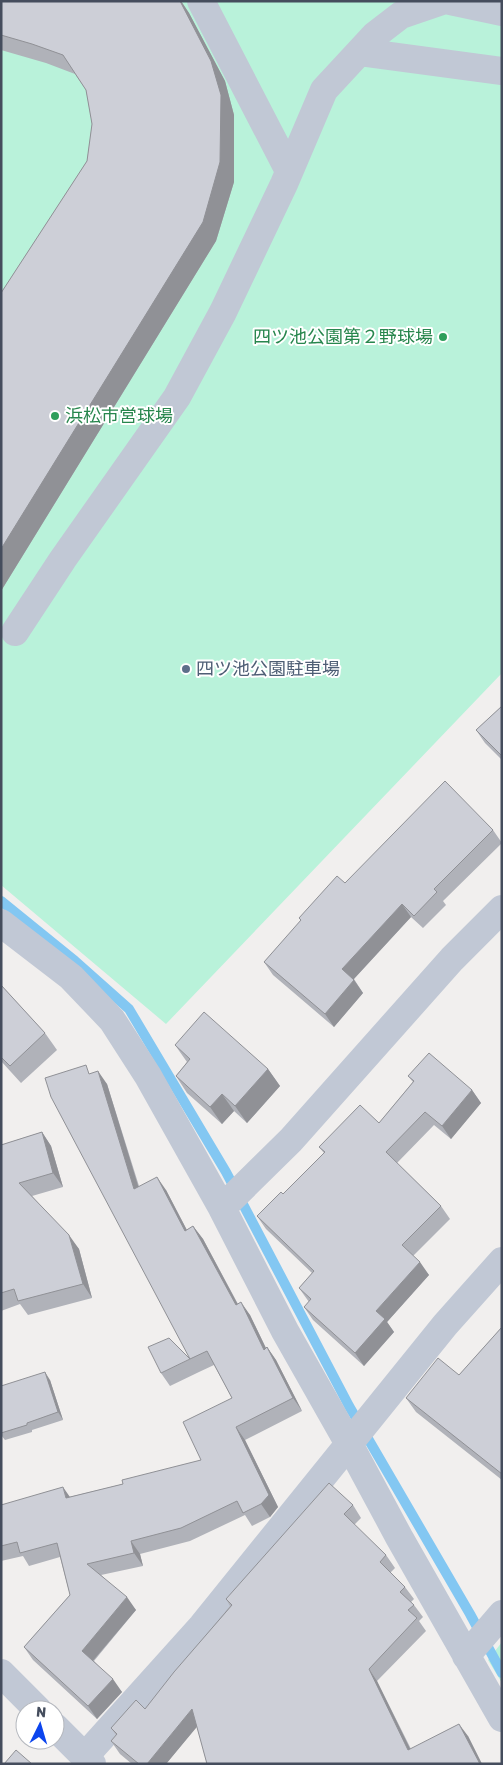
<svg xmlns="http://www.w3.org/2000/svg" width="503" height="1765" viewBox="0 0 503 1765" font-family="Rubik,'Noto Sans JP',sans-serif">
<rect width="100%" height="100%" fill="#f1efee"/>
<!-- green -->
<path fill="#b9f2da" d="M 1,1 L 502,1 L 502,673 L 166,1024 L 1,885 Z
M 502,1642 L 502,1683 L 488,1660 Z"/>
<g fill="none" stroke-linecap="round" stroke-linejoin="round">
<!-- stream -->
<path stroke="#83c7f2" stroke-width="10" d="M 1,901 L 75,961 L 129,1009 L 226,1172 L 349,1406 L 470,1614 L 502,1673"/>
<!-- minor -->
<path stroke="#c1c8d5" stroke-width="28" d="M 201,1 L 289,171
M 450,1 L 502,12
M 360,52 L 502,71
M 15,632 L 63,559 L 177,397 L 223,312 L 284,184 L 324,90 L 375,35 L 401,15 L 442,1
M 1,923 L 71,977 L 112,1020 L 148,1076 L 222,1208 L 285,1331 L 349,1444 L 399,1537 L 502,1718
M 222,1208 L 291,1140 L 452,959 L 502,909
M 466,1656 L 502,1614
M 1,1673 L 38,1710
M 55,1727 L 92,1764
M 85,1756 L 202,1626 L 445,1325 L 502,1261"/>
</g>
<!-- wall -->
<path fill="#b0b2b9" d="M 1,1 L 181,1 L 189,13 L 225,81 L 234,115 L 234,182 L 216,241 L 1,591 L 1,293 L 87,161 L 92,124 L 86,90 L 75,74 L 46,63 L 1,50 Z
M 502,706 L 502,760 L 485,743 L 476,730 Z
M 493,830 L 502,843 L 443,901 L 446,905 L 423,928 L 411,917 L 354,979 L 363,993 L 334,1027 L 273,975 L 264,962 L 301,921 L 299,918 L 345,883 Z
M 1,985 L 45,1033 L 57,1050 L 21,1083 L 1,1061 Z
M 175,1045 L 268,1069 L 280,1086 L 247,1123 L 234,1111 L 222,1124 L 187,1093 L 176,1076 L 187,1062 Z
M 91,1073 L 107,1084 L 139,1186 L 166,1190 L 187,1230 L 193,1226 L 203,1239 L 238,1304 L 250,1315 L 266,1348 L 267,1347 L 276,1360 L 302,1411 L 245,1440 L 278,1507 L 270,1517 L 252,1526 L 245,1515 L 190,1541 L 140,1554 L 143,1566 L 101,1575 L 136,1610 L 94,1661 L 122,1692 L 97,1719 L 33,1660 L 24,1647 L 70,1595 L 60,1557 L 29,1566 L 23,1556 L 1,1561 L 1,1504 L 2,1505 L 69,1497 L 123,1484 L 201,1460 L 232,1398 L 214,1365 L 199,1372 L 190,1359 Z
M 408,1076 L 472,1090 L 481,1103 L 451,1139 L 434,1125 L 397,1163 L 441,1206 L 450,1219 L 413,1256 L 429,1275 L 387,1322 L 394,1332 L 364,1366 L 313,1320 L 304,1307 L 309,1302 L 299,1288 L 312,1273 L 266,1229 L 257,1216 L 283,1194 L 324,1153 L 319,1147 L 379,1123 L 413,1082 Z
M 42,1132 L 51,1146 L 63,1187 L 32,1196 L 79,1249 L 92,1298 L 28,1315 L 20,1304 L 1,1311 L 1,1145 Z
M 502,1327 L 502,1480 L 416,1412 L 406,1398 L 459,1375 Z
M 190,1359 L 199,1372 L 170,1386 L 161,1373 Z
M 50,1380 L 63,1420 L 32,1430 L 32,1432 L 5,1440 L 1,1435 L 1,1386 Z
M 353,1505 L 361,1518 L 354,1525 L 386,1555 L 395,1568 L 390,1573 L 405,1587 L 414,1599 L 411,1602 L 414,1605 L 423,1617 L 419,1621 L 426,1631 L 377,1681 L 411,1749 L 468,1736 L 482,1764 L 207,1764 L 197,1726 L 166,1764 L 132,1764 L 120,1754 L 111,1741 L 116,1735 L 111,1728 L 145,1709 L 230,1606 L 226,1599 Z"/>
<!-- shaded-wall -->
<path fill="#909196" d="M 180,1 L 181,1 L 189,13 L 225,81 L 234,115 L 234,182 L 216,241 L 1,591 L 1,549 Z
M 402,904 L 411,917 L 351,982 L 342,969 Z
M 354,980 L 363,993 L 334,1027 L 325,1014 Z
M 268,1069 L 280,1086 L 247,1123 L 235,1106 Z
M 98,1071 L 107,1084 L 143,1202 L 134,1189 Z
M 472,1090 L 481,1103 L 451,1139 L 442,1126 Z
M 222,1094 L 234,1111 L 222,1124 L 210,1107 Z
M 42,1132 L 51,1146 L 63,1187 L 53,1173 Z
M 157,1177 L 166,1190 L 194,1244 L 185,1231 Z
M 193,1226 L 203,1239 L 245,1318 L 236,1305 Z
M 69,1235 L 79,1249 L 92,1298 L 83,1284 Z
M 420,1262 L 429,1275 L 387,1322 L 394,1332 L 364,1366 L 355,1353 L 376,1311 Z
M 241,1302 L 250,1315 L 273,1363 L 264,1350 Z
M 267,1347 L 276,1360 L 302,1411 L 293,1398 Z
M 45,1372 L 50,1380 L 63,1420 L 58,1412 Z
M 236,1427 L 245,1440 L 278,1507 L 270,1517 L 261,1504 Z
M 63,1487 L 72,1500 L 66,1498 Z
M 131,1541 L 140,1554 L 143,1566 L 134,1553 Z
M 127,1597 L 136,1610 L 91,1663 L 82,1651 Z
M 369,1669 L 377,1681 L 417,1763 L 408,1750 Z
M 113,1679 L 122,1692 L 97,1719 L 88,1706 Z
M 192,1709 L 201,1722 L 166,1764 L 147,1764 Z
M 459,1724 L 468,1736 L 482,1764 L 480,1764 Z"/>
<!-- building -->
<path fill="#cdcfd7" stroke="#909196" d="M 1,1 L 180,1 L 211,61 L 221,95 L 220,162 L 203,222 L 1,549 L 1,293 L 87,161 L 92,124 L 86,90 L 63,55 L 32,44 L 1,35 Z
M 502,706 L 502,756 L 476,730 Z
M 445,781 L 493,830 L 434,889 L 437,892 L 414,916 L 402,904 L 342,969 L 354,980 L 325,1014 L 264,962 L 301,920 L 299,918 L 337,876 L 345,883 Z
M 1,985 L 45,1033 L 10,1066 L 1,1057 Z
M 204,1012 L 268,1069 L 235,1106 L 222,1094 L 210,1107 L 176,1076 L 190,1059 L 175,1045 Z
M 429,1053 L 472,1090 L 442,1126 L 425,1112 L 386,1152 L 441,1206 L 402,1245 L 420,1262 L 376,1311 L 385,1319 L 355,1353 L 304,1307 L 311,1299 L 299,1288 L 314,1271 L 257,1216 L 281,1192 L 283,1194 L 325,1152 L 319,1147 L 360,1105 L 379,1123 L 414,1081 L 408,1076 Z
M 86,1065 L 89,1074 L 98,1071 L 134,1189 L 157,1177 L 185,1231 L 193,1226 L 236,1305 L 241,1302 L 264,1350 L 267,1347 L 293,1398 L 236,1427 L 269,1495 L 261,1504 L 243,1513 L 237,1501 L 181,1528 L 131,1541 L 134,1553 L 87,1564 L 127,1597 L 82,1651 L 113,1679 L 88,1706 L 24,1647 L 70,1595 L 57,1543 L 20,1553 L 17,1542 L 1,1546 L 1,1505 L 63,1487 L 66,1498 L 123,1484 L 122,1480 L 201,1460 L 183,1422 L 232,1398 L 207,1351 L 190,1359 L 51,1097 L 45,1078 Z
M 42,1132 L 53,1173 L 19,1183 L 69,1235 L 83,1284 L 18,1301 L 14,1289 L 1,1293 L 1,1145 Z
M 502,1327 L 502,1474 L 406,1398 L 438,1358 L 459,1375 Z
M 169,1338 L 190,1359 L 161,1373 L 148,1347 Z
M 45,1372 L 58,1412 L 27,1423 L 27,1425 L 1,1433 L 1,1386 Z
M 329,1483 L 353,1505 L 344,1514 L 386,1555 L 380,1562 L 405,1587 L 400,1592 L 414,1605 L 408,1610 L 417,1618 L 369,1669 L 408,1750 L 459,1724 L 480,1764 L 207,1764 L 192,1709 L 147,1764 L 139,1764 L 111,1741 L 117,1734 L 111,1728 L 136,1700 L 145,1709 L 174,1672 L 232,1605 L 226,1599 Z
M 16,1750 L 32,1764 L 4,1764 Z"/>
<!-- markers -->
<g fill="#2e9e5b" stroke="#fff" stroke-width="2">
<circle cx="443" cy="337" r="5"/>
<circle cx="55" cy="416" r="5"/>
</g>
<circle fill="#5c6f8a" stroke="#fff" stroke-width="2" cx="186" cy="669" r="5"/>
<g text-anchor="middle" stroke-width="4" stroke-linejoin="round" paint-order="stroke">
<!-- leisure labels -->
<g font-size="18" fill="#27864d" stroke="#fff" text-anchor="end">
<text x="433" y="343">四ツ池公園第２野球場</text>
<text x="65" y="422" text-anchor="start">浜松市営球場</text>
</g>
<!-- service labels -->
<g font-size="18" fill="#4e5e75" stroke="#fff" text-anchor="start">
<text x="196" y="675">四ツ池公園駐車場</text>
</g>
</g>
<!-- border -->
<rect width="503" height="1765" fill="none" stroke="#454d5d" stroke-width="5"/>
<!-- north arrow -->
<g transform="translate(40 1725) rotate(5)"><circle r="24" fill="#ffffff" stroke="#b5b8be"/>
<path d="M0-4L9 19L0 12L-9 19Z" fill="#0c45ee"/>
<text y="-8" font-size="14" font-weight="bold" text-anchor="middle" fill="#454d5d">N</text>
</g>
</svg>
